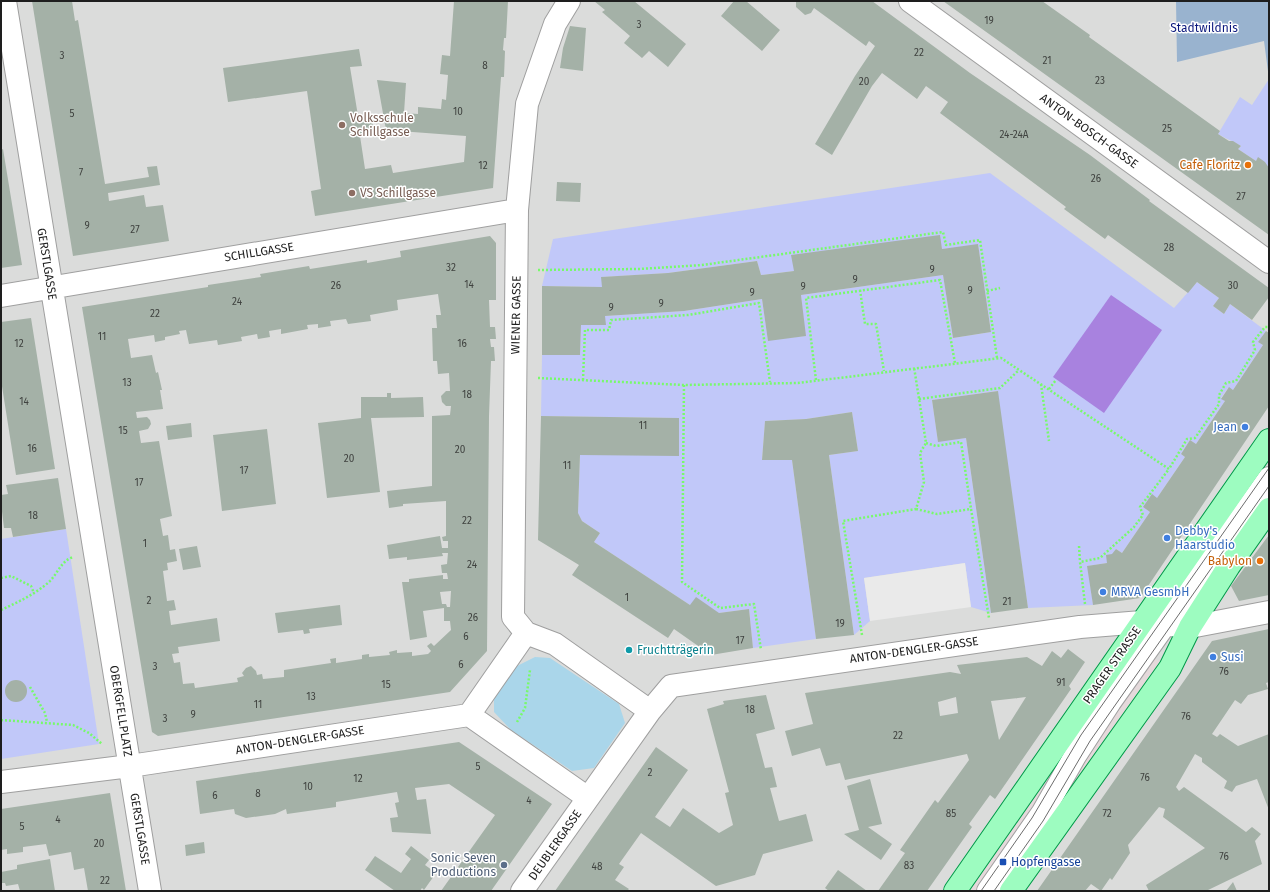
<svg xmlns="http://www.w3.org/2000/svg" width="1270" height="892" viewBox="0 0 1270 892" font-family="'Fira Sans',sans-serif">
<rect width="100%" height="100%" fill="#e4efe9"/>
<!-- residential -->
<path fill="#dbdcdb" d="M 1,1 L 1269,1 L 1269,891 L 1,891 Z"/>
<!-- grass -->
<path fill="#aad6ea" d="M 535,657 L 550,658 L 619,704 L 625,723 L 594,768 L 572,771 L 511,730 L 494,712 L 494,695 L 513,668 Z"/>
<!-- forest -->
<path fill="#99b3cf" d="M 1176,1 L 1269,1 L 1269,79 L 1264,41 L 1177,62 Z"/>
<!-- park -->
<path fill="#c1c8f9" d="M 1269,79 L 1269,168 L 1258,158 L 1256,161 L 1238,149 L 1241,146 C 1233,141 1226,139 1218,134 L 1240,97 L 1252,105 Z
M 990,173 L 1174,308 L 1197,282 L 1219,298 L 1213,306 L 1224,314 L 1230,304 L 1266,331 L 1258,342 L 1263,345 L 1233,390 L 1228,388 L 1221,398 L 1225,401 L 1196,444 L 1190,440 L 1181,454 L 1185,457 L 1157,498 L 1143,507 L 1150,512 L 1122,553 L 1116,549 L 1107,563 L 1088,566 L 1093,605 L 1028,608 L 997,391 L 932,400 L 938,441 L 966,438 L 991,613 L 971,607 L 965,563 L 864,578 L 870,621 L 854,635 L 829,455 L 858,451 L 852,412 L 806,419 L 765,421 L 762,460 L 792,460 L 816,639 L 753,648 L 749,609 L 719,613 L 690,605 L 594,542 L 600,533 L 582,521 L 578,513 L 580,455 L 678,455 L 679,418 L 541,416 L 542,355 L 580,355 L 581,325 L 605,325 L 605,316 L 684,311 L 762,299 L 768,340 L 805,336 L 801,295 L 943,275 L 953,338 L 991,332 L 978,245 L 942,249 L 939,236 L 794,271 L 761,275 L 757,261 L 668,273 L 602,277 L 602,287 L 542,286 L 553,239 Z
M 66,529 L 99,744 L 1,759 L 1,539 Z"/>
<!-- pitch -->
<path fill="#a882df" d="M 1111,295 L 1162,330 L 1104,413 L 1053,377 Z"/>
<!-- parking -->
<path fill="#eaeaea" d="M 965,563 L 971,607 L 870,621 L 864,578 Z"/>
<!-- plaza -->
<path fill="#e5d9db" d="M 1154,658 L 1161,663 L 1082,774 L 1076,772 Z
M 1039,787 L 1045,788 L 1023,825 L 977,891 L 965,891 Z"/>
<!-- building -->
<path fill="#a4b1a7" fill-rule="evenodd" d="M 32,1 L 72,1 L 75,21 L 78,20 L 105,184 L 149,177 L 147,167 L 157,166 L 160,185 L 108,193 L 109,201 L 144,195 L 146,207 L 163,205 L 169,241 L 73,256 Z
M 454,1 L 508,1 L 506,38 L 504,38 L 503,50 L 505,51 L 504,77 L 501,77 L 493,188 L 315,216 L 311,191 L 321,189 L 307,91 L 228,102 L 223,68 L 359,49 L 362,66 L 350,67 L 358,116 L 371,114 L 374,134 L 360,136 L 365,169 L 391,165 L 393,173 L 464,162 L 466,136 L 386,130 L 377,80 L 406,83 L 404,113 L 418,114 L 418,107 L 441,109 L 442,99 L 446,100 L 448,75 L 440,74 L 442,55 L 450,56 Z
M 594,1 L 634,1 L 686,44 L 668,67 L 649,51 L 642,58 L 624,43 L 630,36 L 602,12 L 605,10 Z
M 734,1 L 746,1 L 780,30 L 762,51 L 721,16 Z
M 796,1 L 872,1 L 970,73 L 1090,155 L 1150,200 L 1149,201 L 1269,288 L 1269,297 L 1252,320 L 1230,304 L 1224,314 L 1213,306 L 1219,298 L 1197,282 L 1188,293 L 1108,235 L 1105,239 L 1064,209 L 1066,207 L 940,113 L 948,102 L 926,86 L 917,99 L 882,73 L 872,86 L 832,155 L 815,144 L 855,76 L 875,46 L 869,41 L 866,46 L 814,8 L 811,13 L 805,15 L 796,7 Z
M 943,1 L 1042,1 L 1090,35 L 1089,37 L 1220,131 L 1218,134 L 1229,141 L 1233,141 L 1241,146 L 1238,149 L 1256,161 L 1258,157 L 1265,162 L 1269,168 L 1269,235 Z
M 570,26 L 586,28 L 583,71 L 560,68 L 563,48 Z
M 3,149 L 22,265 L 1,268 L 1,150 Z
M 557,182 L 581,183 L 580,202 L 556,201 Z
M 940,235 L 942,249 L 978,244 L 991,332 L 953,338 L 943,275 L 801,295 L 806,336 L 768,341 L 762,299 L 684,311 L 605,316 L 606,325 L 581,325 L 580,355 L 542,355 L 542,286 L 602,287 L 601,277 L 668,273 L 757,261 L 761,275 L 794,271 L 791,255 Z
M 490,236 L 496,243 L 496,300 L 489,300 L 490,327 L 495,327 L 496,339 L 490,339 L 491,347 L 494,347 L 495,361 L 491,361 L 489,416 L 487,651 L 450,692 L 158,736 L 152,732 L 82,307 L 208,287 L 208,285 L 261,277 L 260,274 L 309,266 L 310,269 L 367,260 L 367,263 L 401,257 L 400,251 ZM 438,294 L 441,315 L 436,315 L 437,328 L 432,328 L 433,361 L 437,361 L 438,374 L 449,373 L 450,391 L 446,391 L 441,396 L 442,402 L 446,406 L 451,406 L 450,415 L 432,416 L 432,486 L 387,491 L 389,508 L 403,506 L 403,504 L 446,501 L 446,536 L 442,537 L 443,541 L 448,541 L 448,548 L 442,548 L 440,536 L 387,545 L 389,559 L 407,557 L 407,560 L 443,556 L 442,553 L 448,553 L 447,564 L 441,565 L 442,573 L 447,573 L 448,579 L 443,579 L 443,575 L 409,579 L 409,582 L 402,582 L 410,640 L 427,637 L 423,611 L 444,608 L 444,621 L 450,621 L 451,630 L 434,646 L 431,643 L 427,646 L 431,651 L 428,654 L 412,656 L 412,652 L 397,653 L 397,650 L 389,652 L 390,655 L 369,657 L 369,654 L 362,655 L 362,659 L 336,663 L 336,658 L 330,659 L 331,663 L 284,670 L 284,677 L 263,679 L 262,674 L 257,675 L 256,671 L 251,666 L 246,668 L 242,673 L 244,676 L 237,678 L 238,682 L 195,688 L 194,683 L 183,684 L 180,662 L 174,663 L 172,654 L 179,653 L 178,647 L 220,641 L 217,618 L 171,625 L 169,611 L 176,610 L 174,600 L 167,601 L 163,571 L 168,570 L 167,563 L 177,561 L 175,549 L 170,550 L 168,535 L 163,536 L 160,519 L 172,516 L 159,441 L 141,443 L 139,431 L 148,429 L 151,424 L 150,420 L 147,417 L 137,418 L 136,412 L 163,409 L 160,390 L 162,390 L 158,372 L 156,373 L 152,355 L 131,358 L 128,339 L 154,335 L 155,342 L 165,340 L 165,337 L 180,334 L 179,331 L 186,330 L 189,344 L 217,340 L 218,345 L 242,341 L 241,337 L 257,334 L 258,339 L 270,337 L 269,331 L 281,329 L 281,334 L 308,329 L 307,325 L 318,324 L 318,328 L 331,326 L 330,321 L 346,319 L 348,324 L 371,321 L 370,315 L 398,310 L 397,300 ZM 451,591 L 450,607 L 447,607 L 446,604 L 442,604 L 440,592 Z
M 31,318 L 55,469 L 16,475 L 1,380 L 1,322 Z
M 1266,331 L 1269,333 L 1269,406 L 1140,598 L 1093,605 L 1087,566 L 1107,563 L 1106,555 L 1112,554 L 1116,549 L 1122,553 L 1150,512 L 1143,507 L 1152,494 L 1157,498 L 1185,457 L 1181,454 L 1190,440 L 1196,444 L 1225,401 L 1221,399 L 1229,387 L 1233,390 L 1263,345 L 1258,342 Z
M 998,391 L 1028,608 L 991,613 L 966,438 L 938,442 L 932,400 Z
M 387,393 L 391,393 L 391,398 L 423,397 L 424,417 L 371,418 L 380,492 L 327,498 L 318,423 L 361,418 L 361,397 L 387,397 Z
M 852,412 L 858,451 L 829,455 L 854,635 L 816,639 L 792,460 L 762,460 L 765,421 L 806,419 Z
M 541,416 L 679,418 L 679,456 L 580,455 L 578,513 L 582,521 L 600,533 L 594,542 L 690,605 L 696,597 L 719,613 L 749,609 L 753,648 L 711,655 L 674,629 L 668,638 L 572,575 L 579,565 L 538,540 Z
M 191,423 L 192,437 L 168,440 L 166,426 Z
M 267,429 L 276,504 L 222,511 L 213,435 Z
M 58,478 L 66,529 L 13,537 L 11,528 L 4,528 L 1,503 L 1,495 L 8,494 L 6,485 Z
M 1269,535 L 1269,595 L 1239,601 L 1231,586 Z
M 197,546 L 201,567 L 183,570 L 179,549 Z
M 340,605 L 342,625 L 309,629 L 310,633 L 304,634 L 303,630 L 278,633 L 275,613 Z
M 1269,629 L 1269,682 L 1266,683 L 1268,689 L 1248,695 L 1241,704 L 1235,700 L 1212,734 L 1217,737 L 1220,734 L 1238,746 L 1269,734 L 1269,810 L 1257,779 L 1236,786 L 1232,792 L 1224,788 L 1227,781 L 1202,762 L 1202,758 L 1195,754 L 1176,787 L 1179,791 L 1184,787 L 1246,832 L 1252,827 L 1261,834 L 1255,841 L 1262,864 L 1206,891 L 1149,891 L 1146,885 L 1205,848 L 1163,817 L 1165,809 L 1159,807 L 1128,845 L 1130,853 L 1112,880 L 1110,878 L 1101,891 L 1091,884 L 1085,891 L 1037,891 L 1212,641 Z
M 1068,649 L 1085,662 L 1069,686 L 1071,689 L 995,799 L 990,795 L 969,824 L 972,827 L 927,891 L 878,891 L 905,853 L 900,850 L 935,800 L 938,803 L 969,760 L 967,754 L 845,780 L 840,763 L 826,766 L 820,748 L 792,756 L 785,731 L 813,724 L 805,693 L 950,672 L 961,674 L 957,665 L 1027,657 L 1042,666 L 1052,651 L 1061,658 ZM 956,697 L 958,713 L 940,716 L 938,702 ZM 1026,697 L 999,740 L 991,701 Z
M5 691a11 11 0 1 1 22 0a11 11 0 1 1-22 0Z
M 766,695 L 775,729 L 756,734 L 765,768 L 772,767 L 777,787 L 770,788 L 779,821 L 806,814 L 813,841 L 763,854 L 755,875 L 716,886 L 641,833 L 619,864 L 624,867 L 615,880 L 629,889 L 627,891 L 555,891 L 656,747 L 688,770 L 655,817 L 670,827 L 683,808 L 719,833 L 733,825 L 725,793 L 729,792 L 707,709 L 724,704 L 723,701 Z
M 459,742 L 552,804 L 491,891 L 441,891 L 495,815 L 449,784 L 415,788 L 417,800 L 426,799 L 431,834 L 392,832 L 390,818 L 398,817 L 395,803 L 399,802 L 397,792 L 336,802 L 336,807 L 287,814 L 286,809 L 275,814 L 246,818 L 235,814 L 234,809 L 200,814 L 196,781 Z
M 870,779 L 882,824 L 868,827 L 892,844 L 881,860 L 844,834 L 859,830 L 847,786 Z
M 110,793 L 126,891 L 88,891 L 84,868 L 74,870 L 71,852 L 49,856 L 46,844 L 23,847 L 23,852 L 7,854 L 7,849 L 1,850 L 1,809 Z
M 204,842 L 205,853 L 186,856 L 185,845 Z
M 411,846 L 429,860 L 425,865 L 436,873 L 424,890 L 422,888 L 420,891 L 395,891 L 365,870 L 375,856 L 401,873 L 411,859 L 405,854 Z
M 50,859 L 55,891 L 20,891 L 18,884 L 6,886 L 5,883 L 1,883 L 1,872 L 17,869 L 17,865 Z
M 838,870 L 867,891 L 829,891 L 825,888 Z
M 1233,882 L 1237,891 L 1226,891 Z"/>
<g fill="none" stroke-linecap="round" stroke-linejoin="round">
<!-- minor casing -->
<g stroke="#9f9f9f" stroke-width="24">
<path id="minor" d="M 5,1 L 150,891
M 569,1 L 555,24 L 527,104 L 517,210 L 513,617 L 526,633 L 555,644 L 650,711
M 910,1 L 1269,262
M 1,296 L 517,210
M 469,715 L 588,798
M 469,715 L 526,633
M 1,782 L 130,766 L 469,715
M 522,891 L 650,711 L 671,686 L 1080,627 L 1142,622 L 1190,627 L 1269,612
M 988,891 L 1043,812 L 1075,756 L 1110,702 L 1269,478"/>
</g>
<!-- major casing -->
<g stroke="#009948" stroke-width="24">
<path id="major" d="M 955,891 L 1269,440
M 1011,891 L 1170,668 L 1190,627 L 1229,566 L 1269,509"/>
</g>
<!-- path -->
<path stroke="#78fa6b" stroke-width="2.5" stroke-dasharray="2 2" stroke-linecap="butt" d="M 538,270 L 640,269 L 702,265 L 943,232 L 946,245 L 980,240 L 997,358
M 860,290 L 865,324 L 876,324 L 884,371
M 987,291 L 1000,288
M 538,378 L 684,385 L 798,383 L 1001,358 L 1169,469 L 1187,439 L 1195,438 L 1219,404 L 1219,395 L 1226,383 L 1236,381 L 1255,350 L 1253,342 L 1265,327 L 1269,327
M 583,380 L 585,330 L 609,330 L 611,320 L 688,315 L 759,303 L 770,382
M 816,380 L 806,298 L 940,280 L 955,363
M 1041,384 L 1049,441
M 684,385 L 682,582 L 720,608 L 754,604 L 761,650
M 1049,389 L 1056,380
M 919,399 L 1000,388 L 1019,370
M 926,443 L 936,446 L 961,442 L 971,509
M 916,509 L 937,514 L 971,509 L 989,618
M 1079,546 L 1080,562
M 1,578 L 11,576 L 31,586 L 34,593
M 1085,604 L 1080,562 L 1100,558 L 1134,527 L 1143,515 L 1140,507 L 1169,469
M 1,610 C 18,602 36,594 50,581 C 58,573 61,561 73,557
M 862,635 L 843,521 L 916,509 L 924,482 L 920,453 L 926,443 L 914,367
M 30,687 L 45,713 L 47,722
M 1,720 L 73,725 L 89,733 L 102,744
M 517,722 L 525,708 L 530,670"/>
<!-- minor -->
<use href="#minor" stroke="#fff" stroke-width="22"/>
<!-- major -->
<use href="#major" stroke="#9dfcc0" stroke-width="22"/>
<!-- tram -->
<path stroke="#6c6c6c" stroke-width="1" d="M 981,891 L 1032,818 L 1081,735 L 1269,468
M 994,891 L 1043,821 L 1090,741 L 1269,486"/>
</g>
<!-- markers -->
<g fill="#8d6e63" stroke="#fff" stroke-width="1.5">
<circle cx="342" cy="125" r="4"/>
<circle cx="352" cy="193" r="4"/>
</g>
<g fill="#e8710a" stroke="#fff" stroke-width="1.5">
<circle cx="1248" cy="165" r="4"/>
<circle cx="1260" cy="561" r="4"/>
</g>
<g fill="#3f7fe0" stroke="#fff" stroke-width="1.5">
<circle cx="1245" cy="427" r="4"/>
<circle cx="1167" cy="538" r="4"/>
<circle cx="1103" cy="592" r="4"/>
<circle cx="1213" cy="657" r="4"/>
</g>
<circle fill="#0f9aa8" stroke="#fff" stroke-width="1.5" cx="629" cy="650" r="4"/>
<rect fill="#1a4fb4" stroke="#fff" stroke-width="1.5" x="999" y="858" width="8" height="8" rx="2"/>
<circle fill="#5c6f8a" stroke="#fff" stroke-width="1.5" cx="504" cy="865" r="4"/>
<g text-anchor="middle" stroke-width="3" stroke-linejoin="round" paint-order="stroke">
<!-- number labels -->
<g font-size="10" fill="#404340">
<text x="989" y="24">19</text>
<text x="639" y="28">3</text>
<text x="919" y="56">22</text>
<text x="62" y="59">3</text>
<text x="1047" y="64">21</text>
<text x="485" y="69">8</text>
<text x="1100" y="84">23</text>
<text x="864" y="85">20</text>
<text x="458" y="115">10</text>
<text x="72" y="117">5</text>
<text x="1167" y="132">25</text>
<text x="1014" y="138">24-24A</text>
<text x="483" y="169">12</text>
<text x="81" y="176">7</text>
<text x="1096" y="182">26</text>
<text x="1241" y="200">27</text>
<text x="87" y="229">9</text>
<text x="135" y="233">27</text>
<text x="1169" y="251">28</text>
<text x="451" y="271">32</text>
<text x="932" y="273">9</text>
<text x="855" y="283">9</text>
<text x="469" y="288">14</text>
<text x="336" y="289">26</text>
<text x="1233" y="289">30</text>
<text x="803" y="290">9</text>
<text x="970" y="294">9</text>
<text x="752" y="296">9</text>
<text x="237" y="305">24</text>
<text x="661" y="307">9</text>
<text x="611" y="311">9</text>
<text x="155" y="317">22</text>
<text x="102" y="340">11</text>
<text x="19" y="347">12</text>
<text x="462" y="347">16</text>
<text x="127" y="386">13</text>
<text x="467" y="398">18</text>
<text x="24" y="405">14</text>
<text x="643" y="429">11</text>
<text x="123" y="434">15</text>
<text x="32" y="452">16</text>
<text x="460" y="453">20</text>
<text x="349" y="462">20</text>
<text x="567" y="469">11</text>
<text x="244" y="474">17</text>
<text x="139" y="486">17</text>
<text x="33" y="519">18</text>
<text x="467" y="524">22</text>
<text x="145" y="547">1</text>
<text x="472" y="568">24</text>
<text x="627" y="601">1</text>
<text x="149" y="604">2</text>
<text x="1007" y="605">21</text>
<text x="473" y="621">26</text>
<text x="840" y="627">19</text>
<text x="466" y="640">6</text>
<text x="740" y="644">17</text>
<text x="461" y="668">6</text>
<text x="155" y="670">3</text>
<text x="1224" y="675">76</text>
<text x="1061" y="686">91</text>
<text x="386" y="688">15</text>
<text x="311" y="700">13</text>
<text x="258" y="708">11</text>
<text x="750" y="713">18</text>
<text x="193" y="718">9</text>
<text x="1186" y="720">76</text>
<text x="165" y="722">3</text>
<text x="898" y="739">22</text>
<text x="478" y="770">5</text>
<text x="650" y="776">2</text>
<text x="1145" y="781">76</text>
<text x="358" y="782">12</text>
<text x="308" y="790">10</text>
<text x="258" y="797">8</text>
<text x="215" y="799">6</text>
<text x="529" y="804">4</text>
<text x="951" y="817">85</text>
<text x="1107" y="817">72</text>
<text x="58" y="823">4</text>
<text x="22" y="830">5</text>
<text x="99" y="847">20</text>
<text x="1224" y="860">76</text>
<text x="909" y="869">83</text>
<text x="597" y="870">48</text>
<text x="105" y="884">22</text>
</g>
<!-- park labels -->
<g font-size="12" fill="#0b187d" stroke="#fff">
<text x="1204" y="32">Stadtwildnis</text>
</g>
<!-- education labels -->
<g font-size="12" fill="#785e54" stroke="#fff" text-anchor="start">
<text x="350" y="122">Volksschule<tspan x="350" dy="14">Schillgasse</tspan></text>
<text x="360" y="197">VS Schillgasse</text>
</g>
<!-- street labels -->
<g font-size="12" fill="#1e1e1e" stroke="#fff">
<text transform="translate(1089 131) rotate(36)" y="4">ANTON-BOSCH-GASSE</text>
<text transform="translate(259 252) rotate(-9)" y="4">SCHILLGASSE</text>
<text transform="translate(47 264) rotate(81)" y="4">GERSTLGASSE</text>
<text transform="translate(516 315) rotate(-89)" y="4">WIENER GASSE</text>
<text transform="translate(914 650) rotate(-8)" y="4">ANTON-DENGLER-GASSE</text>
<text transform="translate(1112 665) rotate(-55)" y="4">PRAGER STRASSE</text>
<text transform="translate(121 711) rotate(81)" y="4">OBERGFELLPLATZ</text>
<text transform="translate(300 740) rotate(-9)" y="4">ANTON-DENGLER-GASSE</text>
<text transform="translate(140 829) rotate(81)" y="4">GERSTLGASSE</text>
<text transform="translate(555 845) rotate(-55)" y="4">DEUBLERGASSE</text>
</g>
<!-- food labels -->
<g font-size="12" fill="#c56008" stroke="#fff" text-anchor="end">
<text x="1240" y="169">Cafe Floritz</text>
<text x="1252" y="565">Babylon</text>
</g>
<!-- shop labels -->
<g font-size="12" fill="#366cbe" stroke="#fff" text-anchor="start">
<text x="1237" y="431" text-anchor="end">Jean</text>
<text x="1175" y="535">Debby's<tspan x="1175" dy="14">Haarstudio</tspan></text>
<text x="1111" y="596">MRVA GesmbH</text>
<text x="1221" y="661">Susi</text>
</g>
<!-- culture labels -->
<g font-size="12" fill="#0d838f" stroke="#fff" text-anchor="start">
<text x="637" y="654">Fruchtträgerin</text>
</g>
<!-- service labels -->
<g font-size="12" fill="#4e5e75" stroke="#fff" text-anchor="end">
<text x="496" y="862">Sonic Seven<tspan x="496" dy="14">Productions</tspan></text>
</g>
<!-- transit labels -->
<g font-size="12" fill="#164399" stroke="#fff" text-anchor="start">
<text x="1011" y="866">Hopfengasse</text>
</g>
</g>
<!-- border -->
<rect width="1270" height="892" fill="none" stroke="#1e1e1e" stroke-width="4"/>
</svg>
